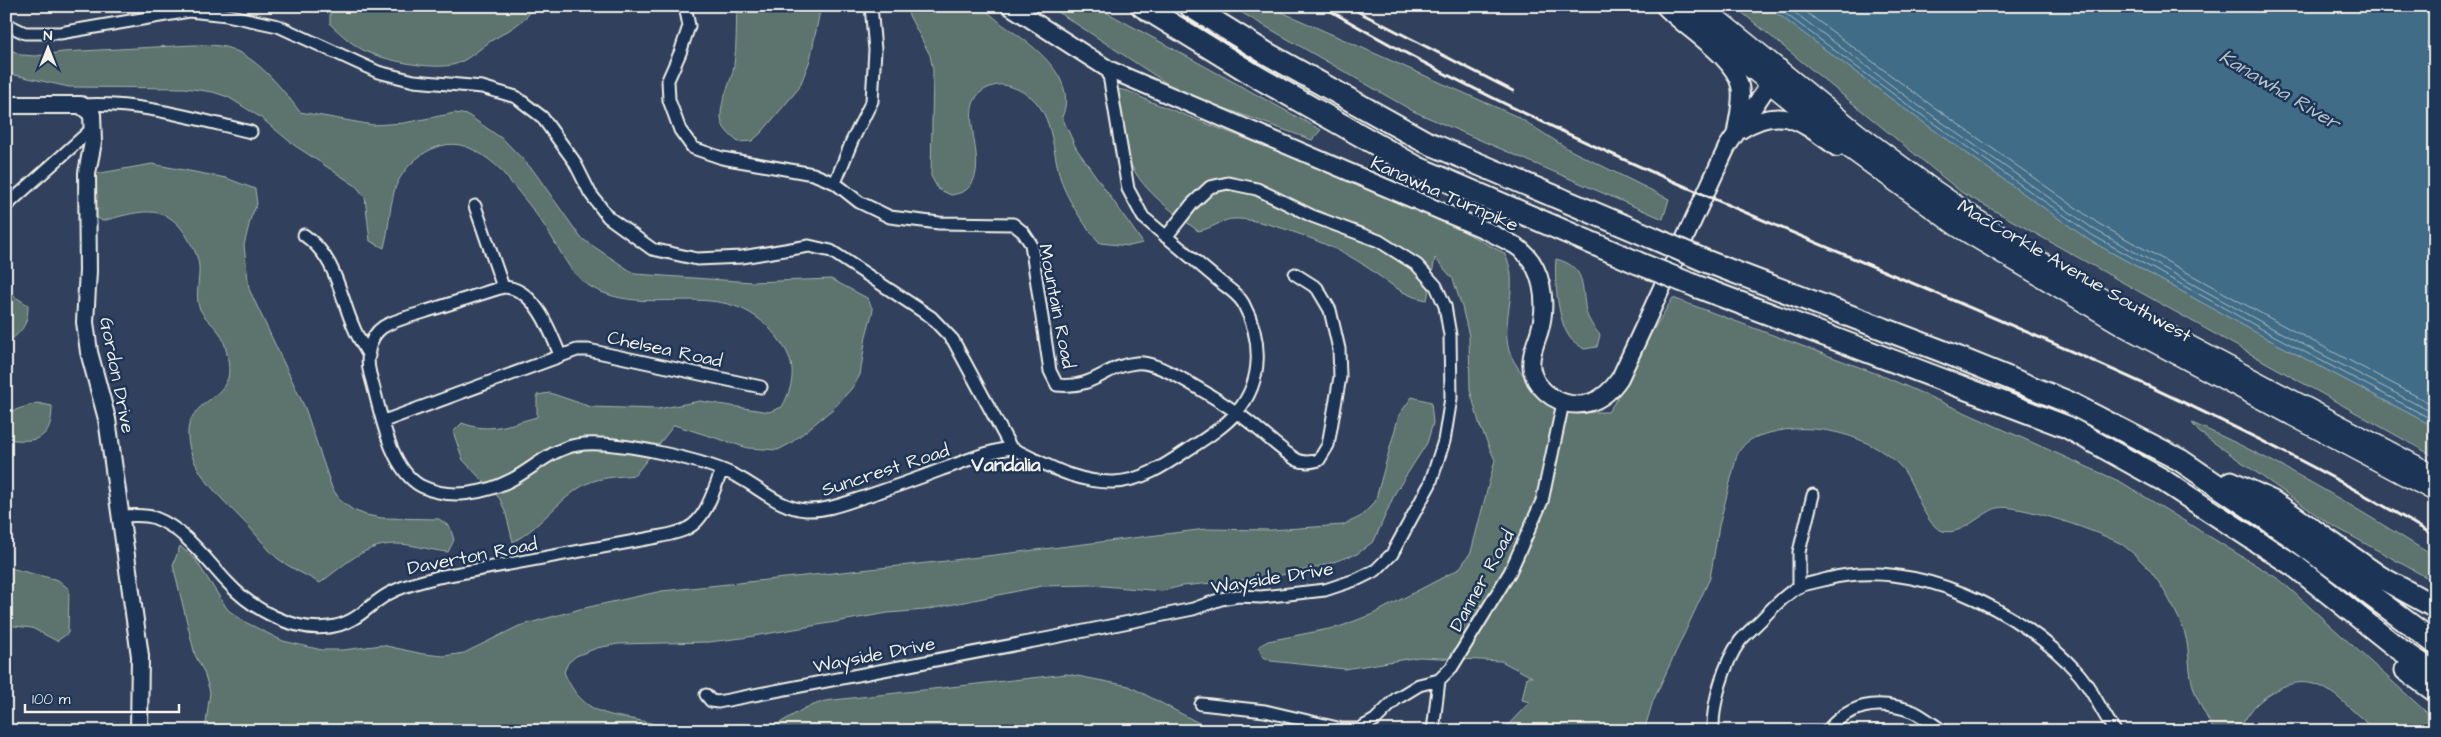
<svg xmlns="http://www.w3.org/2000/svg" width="2441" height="737" viewBox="0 0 2441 737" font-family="'Architects Daughter',sans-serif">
<rect width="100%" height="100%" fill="#31415d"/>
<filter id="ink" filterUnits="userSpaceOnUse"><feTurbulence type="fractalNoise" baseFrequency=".02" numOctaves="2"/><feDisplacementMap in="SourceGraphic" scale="10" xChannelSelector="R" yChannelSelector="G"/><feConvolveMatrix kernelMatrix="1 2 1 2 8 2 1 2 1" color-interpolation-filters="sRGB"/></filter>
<g filter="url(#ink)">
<!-- green -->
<path fill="#5c736e" stroke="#a8b2ab" d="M 330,6 L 452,6 L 479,9 L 480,6 L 535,6 C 526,21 508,31 494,39 C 481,47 470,59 456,64 C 433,71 383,60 363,50 C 350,43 340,33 330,24 Z
M 737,6 L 821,6 L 810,60 L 799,88 L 762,132 L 752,141 L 738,142 C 730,135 721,128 721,117 C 720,99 732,83 734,65 C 737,46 736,25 737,6 Z
M 904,6 C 917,6 969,3 978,7 C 987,10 996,19 1003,25 C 1032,44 1079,78 1062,117 L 1076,148 L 1143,243 L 1129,246 L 1100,243 C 1084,225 1072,207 1063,186 C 1050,153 1057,106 1019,90 C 1013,87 1004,84 997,85 C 942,97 998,164 966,190 C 962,193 956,194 951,195 L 938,189 L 931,176 L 933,70 L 930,55 Z
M 1049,6 L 1095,6 L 1321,130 L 1312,140 L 1180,92 Z
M 1230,6 L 1268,6 L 1518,117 L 1570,150 L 1669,199 L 1663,219 L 1413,111 Z
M 1734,6 L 1767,6 L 1913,115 L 2089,240 L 2266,338 L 2435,427 L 2435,457 L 1961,192 Z
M 193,45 C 202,45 212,45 220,46 C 253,51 281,87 300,112 L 373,125 L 404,123 L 455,113 L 468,115 L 504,140 L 533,170 L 581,238 L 635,274 L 752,282 L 831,279 L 867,298 L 873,310 L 866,336 L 860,375 L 852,388 L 834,408 L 791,443 L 778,450 L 748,448 L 674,425 L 635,475 C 617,477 594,477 579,488 C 555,504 539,528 513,542 L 506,514 L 500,499 L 463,460 L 453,432 L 462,423 C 490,434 510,424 537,417 L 537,395 L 550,393 L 591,407 L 658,409 L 700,401 L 769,412 L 782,407 C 794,385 797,365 782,344 C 730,267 654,323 591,287 C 572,276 565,259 554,241 C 539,215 518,191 499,168 C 489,159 477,150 464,146 C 435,137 401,165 394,192 C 389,210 389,230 384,248 L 370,241 L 365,197 L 356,186 L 294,145 L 260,117 L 228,97 L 213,92 L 185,88 L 69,87 L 6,73 L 6,47 L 21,55 L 36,56 L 63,52 Z
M 1117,89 L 1128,91 L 1149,101 L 1407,202 L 1504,253 C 1522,283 1500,318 1509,351 C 1513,364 1535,390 1543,402 L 1579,412 L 1608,412 L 1617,399 L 1628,371 L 1673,298 L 1883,376 L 2121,482 L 2280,580 L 2435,720 L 2435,731 C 2420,731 2395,734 2381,731 C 2369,728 2347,704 2336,696 C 2309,674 2283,681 2258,703 C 2250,710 2244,722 2238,731 L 2214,731 C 2207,716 2197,702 2193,686 C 2188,669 2190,651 2185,634 C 2179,615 2161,583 2148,568 C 2141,560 2131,551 2123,545 C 2106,534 2015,502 1997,508 C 1979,514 1962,536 1943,531 C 1923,526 1915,481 1900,466 C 1868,434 1813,421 1769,433 C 1754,437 1745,440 1737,455 L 1719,526 L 1710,578 L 1653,701 L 1644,731 L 1502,731 L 1530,702 L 1522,700 L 1527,677 L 1532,677 L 1501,661 L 1419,657 L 1345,669 L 1271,661 L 1262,656 L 1259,646 L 1268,641 L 1339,627 L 1373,614 L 1459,569 L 1471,552 L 1495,460 L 1480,426 L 1470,390 L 1469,336 L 1462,307 L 1453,279 L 1435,258 L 1427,300 L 1414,297 L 1403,292 C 1384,281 1368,266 1349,256 C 1324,242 1261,217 1233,219 C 1223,219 1212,229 1198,231 C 1170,209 1138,189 1126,153 C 1120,134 1120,109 1117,89 Z
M 152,164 L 226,178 L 255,189 L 257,204 L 251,217 L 244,245 L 249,289 L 305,408 L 332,488 L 341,501 L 353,510 L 366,515 L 382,518 L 439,519 L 450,527 L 454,540 L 448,552 C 435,551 422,547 409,545 C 369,539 350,561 320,583 C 306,575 290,568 277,558 C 268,550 260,539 252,530 C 231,507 199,481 190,450 C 178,403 219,405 228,378 C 231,368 226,346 222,337 C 216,325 204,320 199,307 C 195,295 200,278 199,266 C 198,254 191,244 186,235 C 164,200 135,213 102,221 L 92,213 L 95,174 Z
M 1556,259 C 1587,267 1581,286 1586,311 C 1588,320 1594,328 1600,335 L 1597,347 L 1584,349 C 1580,346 1575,343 1571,339 C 1558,324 1554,279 1556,259 Z
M 6,291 L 28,305 C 28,326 22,331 6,344 Z
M 1412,397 L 1431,402 L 1433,423 L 1427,443 L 1395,493 L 1374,541 L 1357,554 L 1315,568 L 1272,577 L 1182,586 L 1162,591 L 1092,585 L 1042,586 L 925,610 L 888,613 L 742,638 L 709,642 L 618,644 L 597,648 L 576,656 L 568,663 L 564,672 C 588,730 630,709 671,731 L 205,731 L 210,692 L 204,672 L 195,655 L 173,565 L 180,546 L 195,559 L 228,610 L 245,622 L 283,641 L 322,650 L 343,650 L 382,645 L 423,654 L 444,656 L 464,653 L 519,626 L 580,609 L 662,591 L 946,561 L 1206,529 L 1271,530 L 1343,525 L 1360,517 L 1375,502 L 1399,415 Z
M 37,403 L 52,406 C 52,440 37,443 6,439 L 6,413 Z
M 2192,423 C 2277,459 2356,508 2435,557 L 2435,582 L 2328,523 L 2199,432 Z
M 6,567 L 58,580 L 69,589 L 68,633 L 57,641 L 32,628 L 6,625 Z
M 1067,674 L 1129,686 L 1214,731 L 766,731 L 805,708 L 825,701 Z"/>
<!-- water -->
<path fill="#416c87" stroke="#89a1ae" d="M 1767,6 L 2435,6 L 2435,427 L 2266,338 L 2089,240 L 1913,115 Z"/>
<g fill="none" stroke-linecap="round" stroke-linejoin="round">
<!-- shore -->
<path stroke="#acbcc1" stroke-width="1" d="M 1775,6 L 1916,111 L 2092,235 L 2269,333 L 2435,421
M 1786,6 L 1919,106 L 2095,230 L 2272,328 L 2435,414
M 1798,6 L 1924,100 L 2099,224 L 2275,321 L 2435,406"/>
<!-- street casing -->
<g stroke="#f4f1e8" stroke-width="15">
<path id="street" d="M 685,6 L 689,26 L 680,53 L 668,80 L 669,100 L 680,130 L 693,148 L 722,158 L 813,174 L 835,183 L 859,202 L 890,217 L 939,223 L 1013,224 L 1023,232 L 1031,244 L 1050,371 L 1057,385 C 1095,389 1104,366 1136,363 C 1149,361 1167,371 1179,377 C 1198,388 1219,400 1237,413 C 1258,427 1276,447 1297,460 C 1304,463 1312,462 1319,460 L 1328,445 L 1340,377 L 1339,349 L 1330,310 L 1317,288 L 1295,274
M 6,24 L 25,33 L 60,33 L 189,11 L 227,15 L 278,26 L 378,72 L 414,81 L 482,87 L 516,97 L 542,117 L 574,161 L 590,193 L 608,217 L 652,249 L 697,259 L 742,257 L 809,246 L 831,251 L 931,317 L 953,340 L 1011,448
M 81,105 C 138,101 196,119 251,132
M 835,183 L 852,141 L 872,101 L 875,50 L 871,6
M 6,206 L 94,127
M 475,206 L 503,287
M 304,235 C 337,258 339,294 354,328 C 358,338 364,347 369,356
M 560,355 C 550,330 534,287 503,287 C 477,295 452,303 427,311 C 413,316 396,319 383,327 C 368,337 366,359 370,374 C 380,407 388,468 421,486 C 449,500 484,494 511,480 C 532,469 552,449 577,445 C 612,439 708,460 740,478 C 762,490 780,508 806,510 C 825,511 843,504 861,498 C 888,489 914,480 940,470 C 964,462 987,451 1011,448
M 384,421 L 577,350 L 588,350 L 761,387
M 1011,448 C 1046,464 1075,483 1114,482 C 1141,481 1164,466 1186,451 C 1203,440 1223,428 1237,412 C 1264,380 1262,338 1243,303 C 1238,294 1226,287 1218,280 C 1193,259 1168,238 1143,217 L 1128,189 L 1108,69
M 121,516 C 132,516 144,514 155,518 C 185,529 207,561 228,583 C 252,609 293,632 329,627 C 356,624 367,606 388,594 C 404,585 420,582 438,577 L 657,537 C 667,535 680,533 688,528 C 707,518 714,488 722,470
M 1799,587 L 1799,552 L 1813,495
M 706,695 L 711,701 L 718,702 L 1050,638 L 1193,609 L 1221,599 L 1238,596 L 1261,597 L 1325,590 L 1358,579 L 1376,570 L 1392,554 L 1430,484 L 1444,441 L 1451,398 L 1450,335 L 1445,306 L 1436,286 L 1417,265 L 1379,241 L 1312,216 L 1257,189 L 1228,183 L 1210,187 L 1192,204 L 1166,237
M 1201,704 L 1265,711 L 1342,729 L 1359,729 L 1375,720 L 1396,699 L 1419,685 L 1439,680 L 1452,667 L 1510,572 L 1542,501 L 1563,403
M 1433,731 L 1439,680
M 1713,731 C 1712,704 1724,663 1740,641 C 1746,634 1754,627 1761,620 C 1771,609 1785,595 1798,587 C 1806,583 1818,582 1827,579 C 1914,557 2020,609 2078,673 C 2093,690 2102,713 2115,731
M 1827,731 C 1850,703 1880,699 1914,712 C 1924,717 1934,725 1943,731"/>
</g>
<!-- secondary casing -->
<g stroke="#f4f1e8" stroke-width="20">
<path id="secondary" d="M 1010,6 L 1108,69 L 1485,230 C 1495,235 1506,240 1516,246 C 1544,265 1548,304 1539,333 C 1535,345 1528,361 1533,374 C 1536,384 1543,391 1552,397 C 1579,413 1604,402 1620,378 L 1727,147 L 1780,68
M 1664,6 C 1685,29 1734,56 1740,86 C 1743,100 1738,117 1736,131
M 6,105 L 81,105 L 92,114 L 93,142 L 87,173 L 88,271 L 85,322 L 89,352 L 107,419 L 140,656 L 139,731
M 1741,130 C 1783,103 1803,124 1837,148"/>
</g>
<!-- primary casing -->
<g stroke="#f4f1e8" stroke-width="21">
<path id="primary" d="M 1674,6 L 1851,150 L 1957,227 L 2126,328 L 2435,492
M 1702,6 L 1858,133 L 1932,188 L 2015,245 L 2112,304 L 2435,475"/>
</g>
<!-- highway casing -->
<g stroke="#f4f1e8" stroke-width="25">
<path id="highway" d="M 1142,6 L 1254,75 L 1418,168 L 1638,263
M 1190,6 L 1266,53 L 1424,141 L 1653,238
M 1708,262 L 1942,351 L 2068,402 L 2180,460 L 2283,530 L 2435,643
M 1698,287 L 2067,427 L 2161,479 L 2296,567 L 2395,646 L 2435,673
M 2231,482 L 2273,502 L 2380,577 L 2435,607
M 2406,670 L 2435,691"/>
</g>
<!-- street -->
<use href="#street" stroke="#1d3557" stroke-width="11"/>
<!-- secondary -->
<use href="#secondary" stroke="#1d3557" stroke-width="16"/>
<!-- primary -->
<use href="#primary" stroke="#1d3557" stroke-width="18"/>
<!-- highway -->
<use href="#highway" stroke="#1d3557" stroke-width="21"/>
<!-- rail -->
<path stroke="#f4f1e8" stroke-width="3" d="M 1322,6 C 1677,215 2082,322 2435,536
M 1347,6 L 1513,91"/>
<!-- highway-bridge casing -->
<g stroke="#f4f1e8" stroke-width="25" stroke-linecap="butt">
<path id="highway-bridge" d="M 1653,238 L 1708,262
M 1638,263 L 1698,287"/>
</g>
<!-- highway-bridge -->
<use href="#highway-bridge" stroke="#1d3557" stroke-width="21"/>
</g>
</g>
<g text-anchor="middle" stroke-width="5" stroke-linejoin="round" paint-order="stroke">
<!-- street labels -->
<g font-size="19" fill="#f4f1e8" stroke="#1d3557">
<text transform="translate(1445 193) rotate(24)" y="7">Kanawha Turnpike</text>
<text transform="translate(2075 270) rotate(30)" y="7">MacCorkle Avenue Southwest</text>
<text transform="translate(1058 306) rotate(79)" y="7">Mountain Road</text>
<text transform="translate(665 348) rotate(12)" y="7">Chelsea Road</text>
<text transform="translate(118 375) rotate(79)" y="7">Gordon Drive</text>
<text transform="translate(885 469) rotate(-18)" y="7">Suncrest Road</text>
<text transform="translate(472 555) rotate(-11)" y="7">Daverton Road</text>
<text transform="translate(1272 577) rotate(-9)" y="7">Wayside Drive</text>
<text transform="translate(1481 580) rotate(-61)" y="7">Danner Road</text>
<text transform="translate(874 654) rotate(-11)" y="7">Wayside Drive</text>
</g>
<!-- water labels -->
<g font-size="20" font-style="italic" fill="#b5c2c6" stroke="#1d3557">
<text transform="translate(2280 89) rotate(31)" y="7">Kanawha River</text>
</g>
<!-- neighbourhood labels -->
<g font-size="20" font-weight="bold" fill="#f4f1e8" stroke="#1d3557">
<text x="1006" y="471">Vandalia</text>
</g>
</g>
<!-- margin -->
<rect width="2441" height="737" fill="none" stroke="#1d3557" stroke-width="25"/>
<rect x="12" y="12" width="2416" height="712" fill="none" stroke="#f4f1e8" stroke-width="2" filter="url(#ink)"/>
<!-- north arrow -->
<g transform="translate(48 48)" stroke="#1d3557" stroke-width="4" paint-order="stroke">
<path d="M0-4L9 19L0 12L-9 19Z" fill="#f4f1e8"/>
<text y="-8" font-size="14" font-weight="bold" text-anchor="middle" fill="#f4f1e8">N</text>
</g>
<!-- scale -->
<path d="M25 704v8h154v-8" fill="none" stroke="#f4f1e8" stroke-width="2.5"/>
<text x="32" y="704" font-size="15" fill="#f4f1e8" stroke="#1d3557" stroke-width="4" paint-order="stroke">100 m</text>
</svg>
